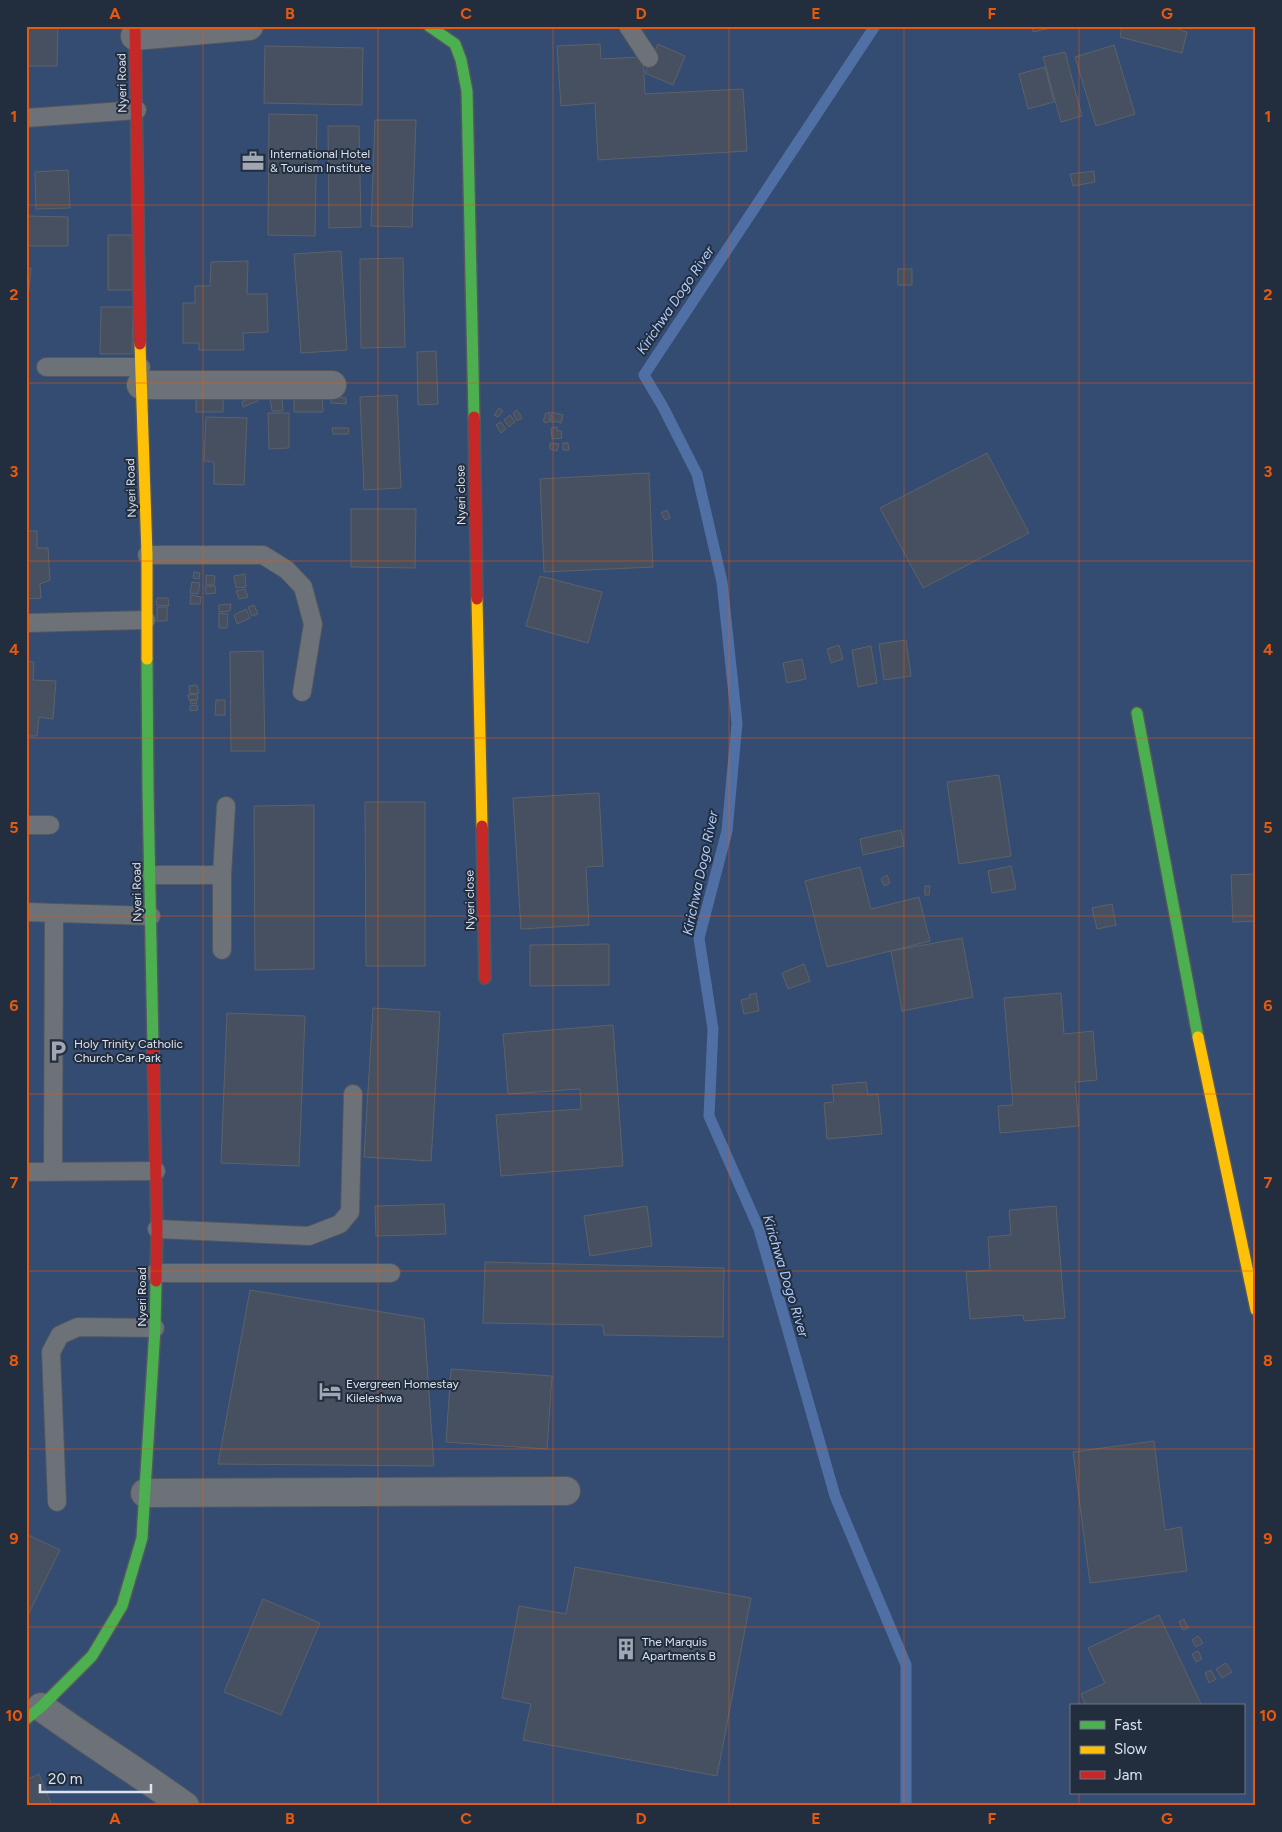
<svg xmlns="http://www.w3.org/2000/svg" width="1282" height="1832" viewBox="0 0 1282 1832" font-family="Figtree,sans-serif">
<rect width="100%" height="100%" fill="#323843"/>
<!-- green -->
<path fill="#344b72" fill-rule="evenodd" d="M 26,26 L 1256,26 L 1256,1806 L 26,1806 ZM 1071,1706 L 1243,1706 L 1243,1793 L 1071,1793 Z"/>
<g fill="none" stroke-linecap="round" stroke-linejoin="round">
<!-- stream -->
<path stroke="#5070a5" stroke-width="11" d="M 875,26 L 644,375 L 663,407 L 697,474 L 722,582 L 737,723 L 727,831 L 699,938 L 713,1029 L 709,1116 L 759,1229 L 835,1496 L 906,1665 L 906,1806"/>
</g>
<!-- building -->
<path fill="#475060" stroke="#5c626b" d="M 26,26 L 58,26 L 57,66 L 26,66 Z
M 1032,26 L 1055,26 L 1055,27 L 1033,32 Z
M 1122,26 L 1175,26 L 1175,28 L 1187,32 L 1182,53 L 1120,37 Z
M 600,44 L 601,59 L 643,57 L 645,94 L 743,89 L 747,151 L 598,160 L 595,103 L 561,106 L 557,46 Z
M 658,44 L 685,56 L 673,85 L 645,73 Z
M 1114,45 L 1135,114 L 1096,126 L 1075,57 Z
M 265,46 L 363,48 L 362,105 L 264,103 Z
M 1065,52 L 1082,116 L 1061,122 L 1043,57 Z
M 1045,67 L 1054,102 L 1028,109 L 1019,74 Z
M 269,114 L 317,115 L 315,236 L 268,235 Z
M 375,120 L 416,120 L 412,227 L 371,226 Z
M 328,126 L 359,126 L 361,227 L 329,228 Z
M 68,170 L 70,208 L 36,209 L 35,172 Z
M 1094,171 L 1095,182 L 1073,186 L 1070,174 Z
M 27,216 L 68,217 L 68,246 L 26,246 Z
M 108,235 L 134,235 L 133,290 L 108,290 Z
M 341,251 L 347,350 L 301,353 L 294,254 Z
M 403,258 L 405,347 L 361,348 L 360,259 Z
M 248,261 L 247,294 L 267,294 L 268,332 L 243,333 L 244,350 L 199,350 L 199,343 L 183,343 L 183,303 L 195,303 L 195,286 L 210,286 L 211,262 Z
M 26,268 L 31,268 L 26,318 Z
M 898,269 L 912,269 L 912,285 L 898,285 Z
M 101,307 L 133,307 L 132,354 L 100,354 Z
M 436,351 L 438,404 L 418,405 L 417,352 Z
M 294,392 L 322,392 L 323,412 L 294,412 Z
M 255,394 L 258,401 L 243,407 L 242,402 L 246,400 L 245,398 Z
M 397,395 L 401,488 L 364,490 L 360,397 Z
M 196,397 L 223,397 L 223,412 L 196,412 Z
M 282,397 L 283,411 L 272,411 L 270,398 Z
M 331,397 L 346,398 L 346,404 L 331,403 Z
M 499,408 L 503,411 L 498,417 L 494,415 Z
M 517,410 L 522,418 L 517,421 L 513,413 Z
M 549,412 L 550,421 L 545,423 L 543,419 L 545,418 L 545,414 Z
M 551,412 L 563,415 L 561,423 L 554,421 L 552,423 L 550,419 L 552,418 Z
M 268,413 L 289,413 L 289,448 L 269,449 Z
M 510,415 L 515,422 L 509,427 L 504,420 Z
M 206,417 L 247,418 L 244,485 L 214,484 L 214,462 L 204,461 Z
M 501,422 L 506,429 L 501,433 L 496,425 Z
M 557,427 L 557,431 L 561,431 L 562,438 L 552,439 L 551,428 Z
M 332,428 L 349,428 L 348,434 L 333,434 Z
M 550,443 L 559,444 L 557,451 L 550,449 Z
M 563,443 L 568,443 L 569,450 L 563,450 Z
M 987,453 L 1029,533 L 923,588 L 880,508 Z
M 649,473 L 653,567 L 544,572 L 540,479 Z
M 351,509 L 416,509 L 415,568 L 351,567 Z
M 667,510 L 670,518 L 665,520 L 661,513 Z
M 26,531 L 37,531 L 37,548 L 48,548 L 50,580 L 40,584 L 41,598 L 26,599 Z
M 194,572 L 200,573 L 199,579 L 193,578 Z
M 245,574 L 246,587 L 236,588 L 234,576 Z
M 206,575 L 215,576 L 214,585 L 206,585 Z
M 540,576 L 602,592 L 588,643 L 526,626 Z
M 192,582 L 200,583 L 198,594 L 190,593 Z
M 205,586 L 215,586 L 216,593 L 206,594 Z
M 245,589 L 248,597 L 239,599 L 236,591 Z
M 191,595 L 201,597 L 200,604 L 190,604 Z
M 157,598 L 168,598 L 169,606 L 156,605 Z
M 231,604 L 230,611 L 219,612 L 219,605 Z
M 254,605 L 258,614 L 252,616 L 248,607 Z
M 157,607 L 167,607 L 167,621 L 157,621 Z
M 246,609 L 250,618 L 237,624 L 234,615 Z
M 219,613 L 228,614 L 227,628 L 219,628 Z
M 906,640 L 911,676 L 884,680 L 879,644 Z
M 839,645 L 843,659 L 831,663 L 827,649 Z
M 871,646 L 877,683 L 858,687 L 852,650 Z
M 263,651 L 265,751 L 231,751 L 230,652 Z
M 802,659 L 806,679 L 787,683 L 783,663 Z
M 26,661 L 34,662 L 33,680 L 56,681 L 53,719 L 39,717 L 37,736 L 26,736 Z
M 197,685 L 199,693 L 190,694 L 189,686 Z
M 197,694 L 198,699 L 189,700 L 188,695 Z
M 196,699 L 197,703 L 191,704 L 190,701 Z
M 216,700 L 225,700 L 225,715 L 215,715 Z
M 197,705 L 198,710 L 190,711 L 190,706 Z
M 999,775 L 1011,856 L 959,864 L 947,782 Z
M 599,793 L 603,866 L 586,867 L 589,925 L 521,929 L 513,798 Z
M 365,802 L 425,802 L 425,966 L 366,966 Z
M 314,805 L 314,969 L 255,970 L 254,806 Z
M 901,830 L 904,846 L 863,855 L 860,839 Z
M 1011,866 L 1016,889 L 992,893 L 988,871 Z
M 860,867 L 871,909 L 919,897 L 930,941 L 827,967 L 805,881 Z
M 1256,874 L 1256,921 L 1233,922 L 1231,875 Z
M 887,875 L 890,883 L 884,886 L 881,879 Z
M 925,886 L 930,886 L 929,895 L 925,895 Z
M 1112,904 L 1116,925 L 1097,929 L 1092,908 Z
M 962,938 L 973,997 L 902,1011 L 891,951 Z
M 609,944 L 609,985 L 530,986 L 530,945 Z
M 804,964 L 810,981 L 788,989 L 782,973 Z
M 756,993 L 759,1011 L 744,1014 L 741,1000 L 750,998 L 749,995 Z
M 1061,993 L 1064,1034 L 1093,1031 L 1097,1080 L 1075,1082 L 1079,1126 L 1000,1133 L 998,1106 L 1013,1105 L 1004,998 Z
M 373,1008 L 440,1012 L 431,1161 L 364,1157 Z
M 227,1013 L 305,1016 L 299,1166 L 221,1163 Z
M 613,1025 L 623,1166 L 501,1176 L 496,1115 L 581,1109 L 580,1089 L 508,1094 L 503,1034 Z
M 866,1082 L 868,1095 L 878,1094 L 882,1134 L 827,1139 L 824,1103 L 834,1102 L 832,1085 Z
M 444,1204 L 446,1234 L 376,1236 L 375,1206 Z
M 647,1206 L 652,1246 L 590,1256 L 584,1216 Z
M 1056,1206 L 1065,1318 L 1024,1321 L 1023,1315 L 970,1319 L 966,1272 L 990,1270 L 988,1237 L 1011,1235 L 1009,1210 Z
M 485,1262 L 724,1268 L 723,1337 L 604,1335 L 603,1325 L 483,1323 Z
M 250,1290 L 424,1319 L 434,1466 L 218,1464 Z
M 451,1369 L 552,1376 L 547,1449 L 446,1442 Z
M 1154,1441 L 1165,1530 L 1181,1527 L 1187,1571 L 1090,1583 L 1073,1452 Z
M 26,1534 L 60,1550 L 26,1619 Z
M 575,1567 L 751,1598 L 717,1776 L 523,1740 L 531,1704 L 502,1698 L 519,1606 L 566,1614 Z
M 263,1599 L 320,1623 L 281,1715 L 224,1692 Z
M 1159,1615 L 1202,1706 L 1086,1706 L 1081,1694 L 1105,1683 L 1088,1648 Z
M 1184,1619 L 1188,1628 L 1183,1630 L 1179,1622 Z
M 1198,1636 L 1203,1643 L 1196,1647 L 1192,1640 Z
M 1198,1651 L 1202,1659 L 1196,1662 L 1192,1654 Z
M 1226,1663 L 1232,1672 L 1222,1678 L 1216,1669 Z
M 1211,1670 L 1216,1679 L 1209,1683 L 1205,1673 Z
M 39,1774 L 52,1806 L 26,1806 L 26,1780 Z"/>
<g fill="none" stroke-linecap="round" stroke-linejoin="round">
<!-- lane casing -->
<g stroke="#525760" stroke-width="20">
<path id="lane" d="M 628,26 L 649,58
M 26,118 L 137,110
M 46,367 L 141,367
M 147,555 L 263,555 L 287,570 L 303,587 L 313,624 L 302,692
M 26,623 L 146,620
M 26,825 L 50,825
M 151,875 L 222,875 L 226,806
M 222,875 L 222,950
M 26,912 L 151,916
M 26,1172 L 156,1171
M 53,1172 L 54,914
M 157,1229 L 309,1236 L 340,1224 L 350,1212 L 353,1094
M 155,1273 L 391,1273
M 57,1502 L 51,1352 L 60,1335 L 78,1327 L 155,1328"/>
</g>
<!-- street casing -->
<g stroke="#525760" stroke-width="30">
<path id="street" d="M 135,36 L 249,26
M 141,385 L 332,385
M 145,1493 L 566,1491
M 41,1707 C 88,1741 138,1772 185,1806"/>
</g>
<!-- fast casing -->
<g stroke="#525760" stroke-width="14">
<path id="fast" d="M 429,26 L 455,44 L 461,60 L 467,91 L 474,417
M 147,659 L 148,790 L 153,1046
M 1137,713 L 1198,1037
M 26,1719 L 41,1707 L 92,1656 L 122,1606 L 142,1538 L 155,1328 L 156,1281"/>
</g>
<!-- slow casing -->
<g stroke="#525760" stroke-width="14">
<path id="slow" d="M 140,344 L 147,555 L 147,659
M 477,599 L 482,826
M 1198,1037 L 1256,1310"/>
</g>
<!-- jam casing -->
<g stroke="#525760" stroke-width="14">
<path id="jam" d="M 135,26 L 140,344
M 474,417 L 477,599
M 482,826 L 485,978
M 153,1046 L 157,1229 L 156,1281"/>
</g>
<!-- lane -->
<use href="#lane" stroke="#6d7279" stroke-width="18"/>
<!-- street -->
<use href="#street" stroke="#6d7279" stroke-width="28"/>
<!-- fast -->
<use href="#fast" stroke="#4caf50" stroke-width="11"/>
<!-- slow -->
<use href="#slow" stroke="#ffc107" stroke-width="11"/>
<!-- jam -->
<use href="#jam" stroke="#c62828" stroke-width="11"/>
</g>
<!-- grid -->
<path fill="none" stroke="#e8590c" stroke-width="1" stroke-opacity="0.55" d="M 203,26 L 203,1806M 378,26 L 378,1806M 553,26 L 553,1806M 729,26 L 729,1806M 904,26 L 904,1806M 1079,26 L 1079,1706M 26,205 L 1256,205M 26,383 L 1256,383M 26,561 L 1256,561M 26,738 L 1256,738M 26,916 L 1256,916M 26,1094 L 1256,1094M 26,1271 L 1256,1271M 26,1449 L 1256,1449M 26,1627 L 1256,1627M 1079,1793 L 1079,1806"/>
<!-- icons -->
<defs>
<g id="office-bare" transform="scale(1.725)"><path d="M-6-3h4V-5.5h4V-3h4V5H-6ZM-1-4.5V-3h2v-1.5ZM-6 0V1H6V0Z" fill="#a0a7b3" stroke="#222d3e" stroke-width="2.5" paint-order="stroke"/></g>
<g id="parking-bare" transform="scale(1.725)"><path d="M-3.5-5.5H1a3.5 3.5 0 0 1 0 7H-1V5.5H-3.5ZM-1-3.4V-.6H.8a1.4 1.4 0 0 0 0-2.8Z" fill="#a0a7b3" stroke="#222d3e" stroke-width="2.5" paint-order="stroke"/></g>
<g id="hotel-bare" transform="scale(1.725)"><path d="M-6-4.5h1.5V1H6V5H4.5V3h-9V5H-6ZM-4 0a1.8 1.8 0 1 1 3.6 0ZM.5 0V-2.5h3Q6-2.5 6 0Z" fill="#a0a7b3" stroke="#222d3e" stroke-width="2.5" paint-order="stroke"/></g>
<g id="building-bare" transform="scale(1.725)"><path d="M-4-6H4V6H1V3H-1V6H-4ZM-2.5-4.3h1.7v1.8h-1.7ZM.8-4.3h1.7v1.8H.8ZM-2.5-1h1.7V.8h-1.7ZM.8-1h1.7V.8H.8Z" fill="#a0a7b3" stroke="#222d3e" stroke-width="2.5" paint-order="stroke"/></g>
</defs>
<g fill-rule="evenodd">
<use href="#office-bare" x="253" y="161"/>
<use href="#parking-bare" x="58" y="1051"/>
<use href="#hotel-bare" x="330" y="1391"/>
<use href="#building-bare" x="626" y="1649"/>
</g>
<g text-anchor="middle" stroke-width="4" stroke-linejoin="round" paint-order="stroke">
<!-- street labels -->
<g font-size="12" fill="#dce3ef" stroke="#222d3e">
<text transform="translate(122 83) rotate(-91)" y="4">Nyeri Road</text>
<text transform="translate(131 488) rotate(-92)" y="4">Nyeri Road</text>
<text transform="translate(461 495) rotate(-91)" y="4">Nyeri close</text>
<text transform="translate(137 892) rotate(-91)" y="4">Nyeri Road</text>
<text transform="translate(470 900) rotate(-91)" y="4">Nyeri close</text>
<text transform="translate(142 1297) rotate(-90)" y="4">Nyeri Road</text>
</g>
<!-- poi labels -->
<g font-size="12" fill="#dce3ef" stroke="#222d3e" text-anchor="start">
<text x="270" y="158">International Hotel<tspan x="270" dy="14">&amp; Tourism Institute</tspan></text>
<text x="74" y="1048">Holy Trinity Catholic<tspan x="74" dy="14">Church Car Park</tspan></text>
<text x="346" y="1388">Evergreen Homestay<tspan x="346" dy="14">Kileleshwa</tspan></text>
<text x="642" y="1646">The Marquis<tspan x="642" dy="14">Apartments B</tspan></text>
</g>
<!-- water labels -->
<g font-size="14" font-style="italic" fill="#afcdff" stroke="#222d3e">
<text transform="translate(675 300) rotate(-56)" y="5">Kirichwa Dogo River</text>
<text transform="translate(700 873) rotate(-78)" y="5">Kirichwa Dogo River</text>
<text transform="translate(786 1276) rotate(73)" y="5">Kirichwa Dogo River</text>
</g>
</g>
<!-- border -->
<rect width="1282" height="1832" fill="none" stroke="#222d3e" stroke-width="55"/>
<!-- legend -->
<rect x="1070" y="1704" width="175" height="90" fill="#222d3e" stroke="#6c7685"/>
<rect x="1080" y="1721" width="25" height="8" fill="#4caf50" stroke="#6c7685"/>
<text x="1114" y="1730" font-size="15" fill="#dce3ef">Fast</text>
<rect x="1080" y="1746" width="25" height="8" fill="#ffc107" stroke="#6c7685"/>
<text x="1114" y="1754" font-size="15" fill="#dce3ef">Slow</text>
<rect x="1080" y="1771" width="25" height="8" fill="#c62828" stroke="#6c7685"/>
<text x="1114" y="1780" font-size="15" fill="#dce3ef">Jam</text>
<!-- scale -->
<path d="M40 1784v8h111v-8" fill="none" stroke="#dce3ef" stroke-width="2.5"/>
<text x="48" y="1784" font-size="15" fill="#dce3ef" stroke="#222d3e" stroke-width="4" paint-order="stroke">20 m</text>
<rect x="28" y="28" width="1226" height="1776" fill="none" stroke="#e8590c" stroke-width="2"/>
<g font-size="16" text-anchor="middle" font-weight="bold" fill="#e8590c">
<text x="115" y="19">A</text>
<text x="290" y="19">B</text>
<text x="466" y="19">C</text>
<text x="641" y="19">D</text>
<text x="816" y="19">E</text>
<text x="992" y="19">F</text>
<text x="1167" y="19">G</text>
<text x="14" y="122">1</text>
<text x="1268" y="122">1</text>
<text x="14" y="300">2</text>
<text x="1268" y="300">2</text>
<text x="14" y="477">3</text>
<text x="1268" y="477">3</text>
<text x="14" y="655">4</text>
<text x="1268" y="655">4</text>
<text x="14" y="833">5</text>
<text x="1268" y="833">5</text>
<text x="14" y="1011">6</text>
<text x="1268" y="1011">6</text>
<text x="14" y="1188">7</text>
<text x="1268" y="1188">7</text>
<text x="14" y="1366">8</text>
<text x="1268" y="1366">8</text>
<text x="14" y="1544">9</text>
<text x="1268" y="1544">9</text>
<text x="14" y="1721">10</text>
<text x="1268" y="1721">10</text>
<text x="115" y="1824">A</text>
<text x="290" y="1824">B</text>
<text x="466" y="1824">C</text>
<text x="641" y="1824">D</text>
<text x="816" y="1824">E</text>
<text x="992" y="1824">F</text>
<text x="1167" y="1824">G</text>
</g>
</svg>
